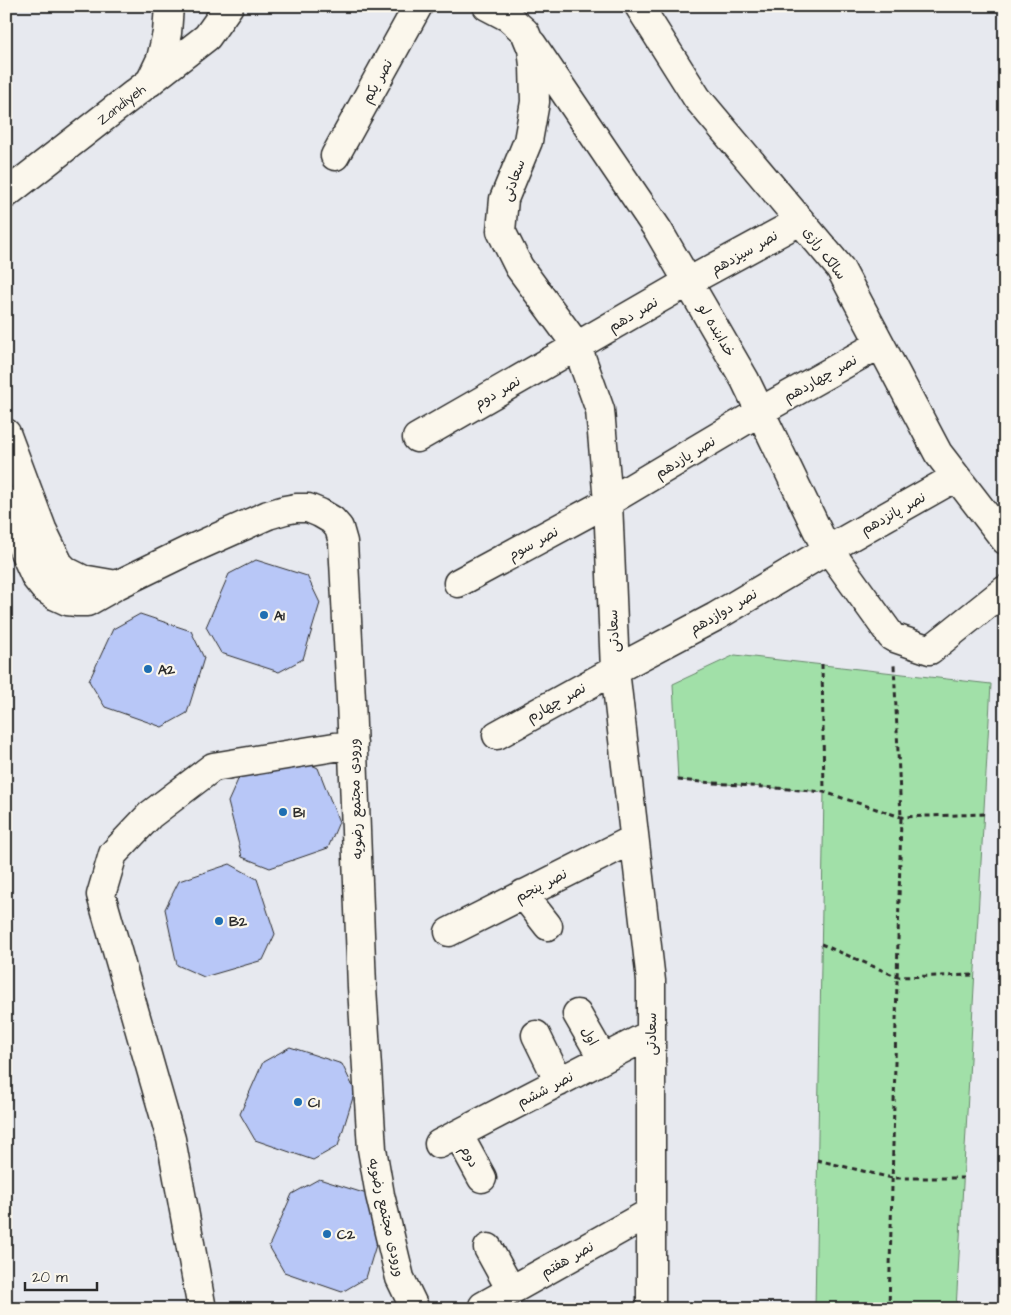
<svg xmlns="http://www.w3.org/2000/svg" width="1011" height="1315" viewBox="0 0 1011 1315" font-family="'Architects Daughter','Playpen Sans Arabic',sans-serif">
<rect width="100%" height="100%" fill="#e7e9ef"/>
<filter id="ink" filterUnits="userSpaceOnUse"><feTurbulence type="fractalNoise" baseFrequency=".02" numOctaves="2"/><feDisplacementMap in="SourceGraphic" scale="10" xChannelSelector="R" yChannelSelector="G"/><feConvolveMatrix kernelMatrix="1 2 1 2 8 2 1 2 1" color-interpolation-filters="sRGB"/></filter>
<g filter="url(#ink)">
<!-- green -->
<path fill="#a1e0a8" stroke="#66866a" d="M 735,655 L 991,684 L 956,1309 L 815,1309 L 824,792 L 678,780 L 673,684 Z"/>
<!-- building -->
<path fill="#b8c7f7" stroke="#2b2b2b" d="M 256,560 L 307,576 L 320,603 L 303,659 L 279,672 L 221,653 L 206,627 L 229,574 Z
M 140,614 L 191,631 L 204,658 L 187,713 L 162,727 L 105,707 L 89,681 L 113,629 Z
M 291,755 L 318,768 L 339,822 L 328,848 L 270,868 L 242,857 L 228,802 L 241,773 Z
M 230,864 L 257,879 L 275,934 L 263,960 L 204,977 L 177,965 L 165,909 L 179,881 Z
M 290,1047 L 342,1064 L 355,1091 L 338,1146 L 313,1160 L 255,1140 L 240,1114 L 263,1062 Z
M 319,1179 L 370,1195 L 383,1222 L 366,1278 L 342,1292 L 284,1272 L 269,1246 L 292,1194 Z"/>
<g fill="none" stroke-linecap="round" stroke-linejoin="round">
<!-- minor casing -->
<g stroke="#2b2b2b" stroke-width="31">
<path id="minor" d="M 487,6 L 508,17 L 525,32 L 532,49 L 534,65 L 535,102 L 528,141 L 504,199 L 501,231 L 519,267 L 577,346 L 600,410 L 608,502 L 615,670 L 651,981 L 651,1309
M 639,6 L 697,98 L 840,268 L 938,453 L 1005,540
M 532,44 L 658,230 L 745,380 L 822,540 L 892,637 L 930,650 L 1005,590
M 335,156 L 418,6
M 6,433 L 42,529 L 59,564 L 66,571 L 82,579 L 117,585
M 417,438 L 688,282 L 800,221
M 6,501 L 16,534 L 36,578 L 44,588 L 56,596 L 67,601 L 77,602 L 87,602 L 117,585 L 187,551 L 268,515 L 285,510 L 296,508 L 308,508 L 320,513 L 332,520 L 339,528 L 343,542 L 345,580 L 351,700 L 362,987 L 372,1149 L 380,1195 L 400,1278 L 415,1309
M 458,583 L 608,502 L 761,411 L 880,344
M 497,735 L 615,670 L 715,617 L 829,549 L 956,477
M 523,894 L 548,926
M 449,932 L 634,839
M 577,1014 L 603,1059
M 536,1035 L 559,1082
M 458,1134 L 482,1178
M 439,1144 L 651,1034
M 488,1248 L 511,1290
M 483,1306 L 651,1212
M 202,1309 L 171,1139 L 101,895 L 113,854 L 150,815 L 213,767 L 353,744"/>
</g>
<!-- major casing -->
<g stroke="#2b2b2b" stroke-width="31">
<g id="major">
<path d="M 150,82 L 161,59 L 167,33 L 169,6"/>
<path id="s1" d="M 6,194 L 207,37 L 229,6"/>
</g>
</g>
<!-- path -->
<path stroke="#2b2b2b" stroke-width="3" stroke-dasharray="5 4" stroke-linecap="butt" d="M 822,664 L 824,792
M 678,780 L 824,792 L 901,817 L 984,814
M 821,944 L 898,977 L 974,975
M 817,1160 L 892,1178 L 963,1178
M 889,1309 L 901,817 L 894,665"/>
<!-- minor -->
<use href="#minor" stroke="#fbf7ec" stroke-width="28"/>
<!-- major -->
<use href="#major" stroke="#fbf7ec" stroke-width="28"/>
</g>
</g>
<!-- markers -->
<g fill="#1f6fb2" stroke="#fbf7ec" stroke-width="2">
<circle cx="264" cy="615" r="5"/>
<circle cx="148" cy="669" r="5"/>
<circle cx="283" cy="812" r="5"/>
<circle cx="219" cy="921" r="5"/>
<circle cx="298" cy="1102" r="5"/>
<circle cx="327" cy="1234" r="5"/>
</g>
<g text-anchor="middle" stroke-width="4.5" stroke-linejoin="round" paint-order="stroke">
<!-- street labels -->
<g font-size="14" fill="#2b2b2b" stroke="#fbf7ec">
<text transform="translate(377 81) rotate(-61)" y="5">نصر یکم</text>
<text dy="5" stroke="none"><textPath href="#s1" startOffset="146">Zandiyeh</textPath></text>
<text transform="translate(513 180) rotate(-70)" y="5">سعادتی</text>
<text transform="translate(744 252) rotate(-29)" y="5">نصر سیزدهم</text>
<text transform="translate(825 253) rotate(53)" y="5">سالک رازی</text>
<text transform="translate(633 314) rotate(-30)" y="5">نصر دهم</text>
<text transform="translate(717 330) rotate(60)" y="5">خدابنده لو</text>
<text transform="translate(820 378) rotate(-29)" y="5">نصر چهاردهم</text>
<text transform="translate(497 392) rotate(-30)" y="5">نصر دوم</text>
<text transform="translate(685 457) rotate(-31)" y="5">نصر یازدهم</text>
<text transform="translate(893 513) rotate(-29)" y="5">نصر پانزدهم</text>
<text transform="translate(533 543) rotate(-28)" y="5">نصر سوم</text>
<text transform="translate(723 611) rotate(-30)" y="5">نصر دوازدهم</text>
<text transform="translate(613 631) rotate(-93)" y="5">سعادتی</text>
<text transform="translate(556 702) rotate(-29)" y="5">نصر چهارم</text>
<text transform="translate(355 799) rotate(-92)" y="5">ورودی مجتمع رضویه</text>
<text transform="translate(541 885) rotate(-27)" y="5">نصر پنجم</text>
<text transform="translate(651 1034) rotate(-90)" y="5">سعادتی</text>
<text transform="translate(590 1036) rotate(60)" y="5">اول</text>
<text transform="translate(545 1089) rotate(-27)" y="5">نصر ششم</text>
<text transform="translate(470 1156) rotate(61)" y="5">دوم</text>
<text transform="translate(387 1217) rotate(77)" y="5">ورودی مجتمع رضویه</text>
<text transform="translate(567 1259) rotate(-29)" y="5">نصر هفتم</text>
</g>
<!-- poi labels -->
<g font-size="14" font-weight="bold" fill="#2b2b2b" stroke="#fbf7ec" text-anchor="start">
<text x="274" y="620">A1</text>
<text x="158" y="674">A2</text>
<text x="293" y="817">B1</text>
<text x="229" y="926">B2</text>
<text x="308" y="1107">C1</text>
<text x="337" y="1239">C2</text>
</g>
</g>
<!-- margin -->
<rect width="1011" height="1315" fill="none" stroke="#fbf7ec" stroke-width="25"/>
<rect x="12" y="12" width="986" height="1290" fill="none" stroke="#2b2b2b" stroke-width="2" filter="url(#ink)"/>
<!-- scale -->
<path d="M25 1282v8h72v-8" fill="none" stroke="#2b2b2b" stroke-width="2.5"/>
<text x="32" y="1282" font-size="15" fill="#2b2b2b" stroke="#fbf7ec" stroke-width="4" paint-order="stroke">20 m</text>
</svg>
